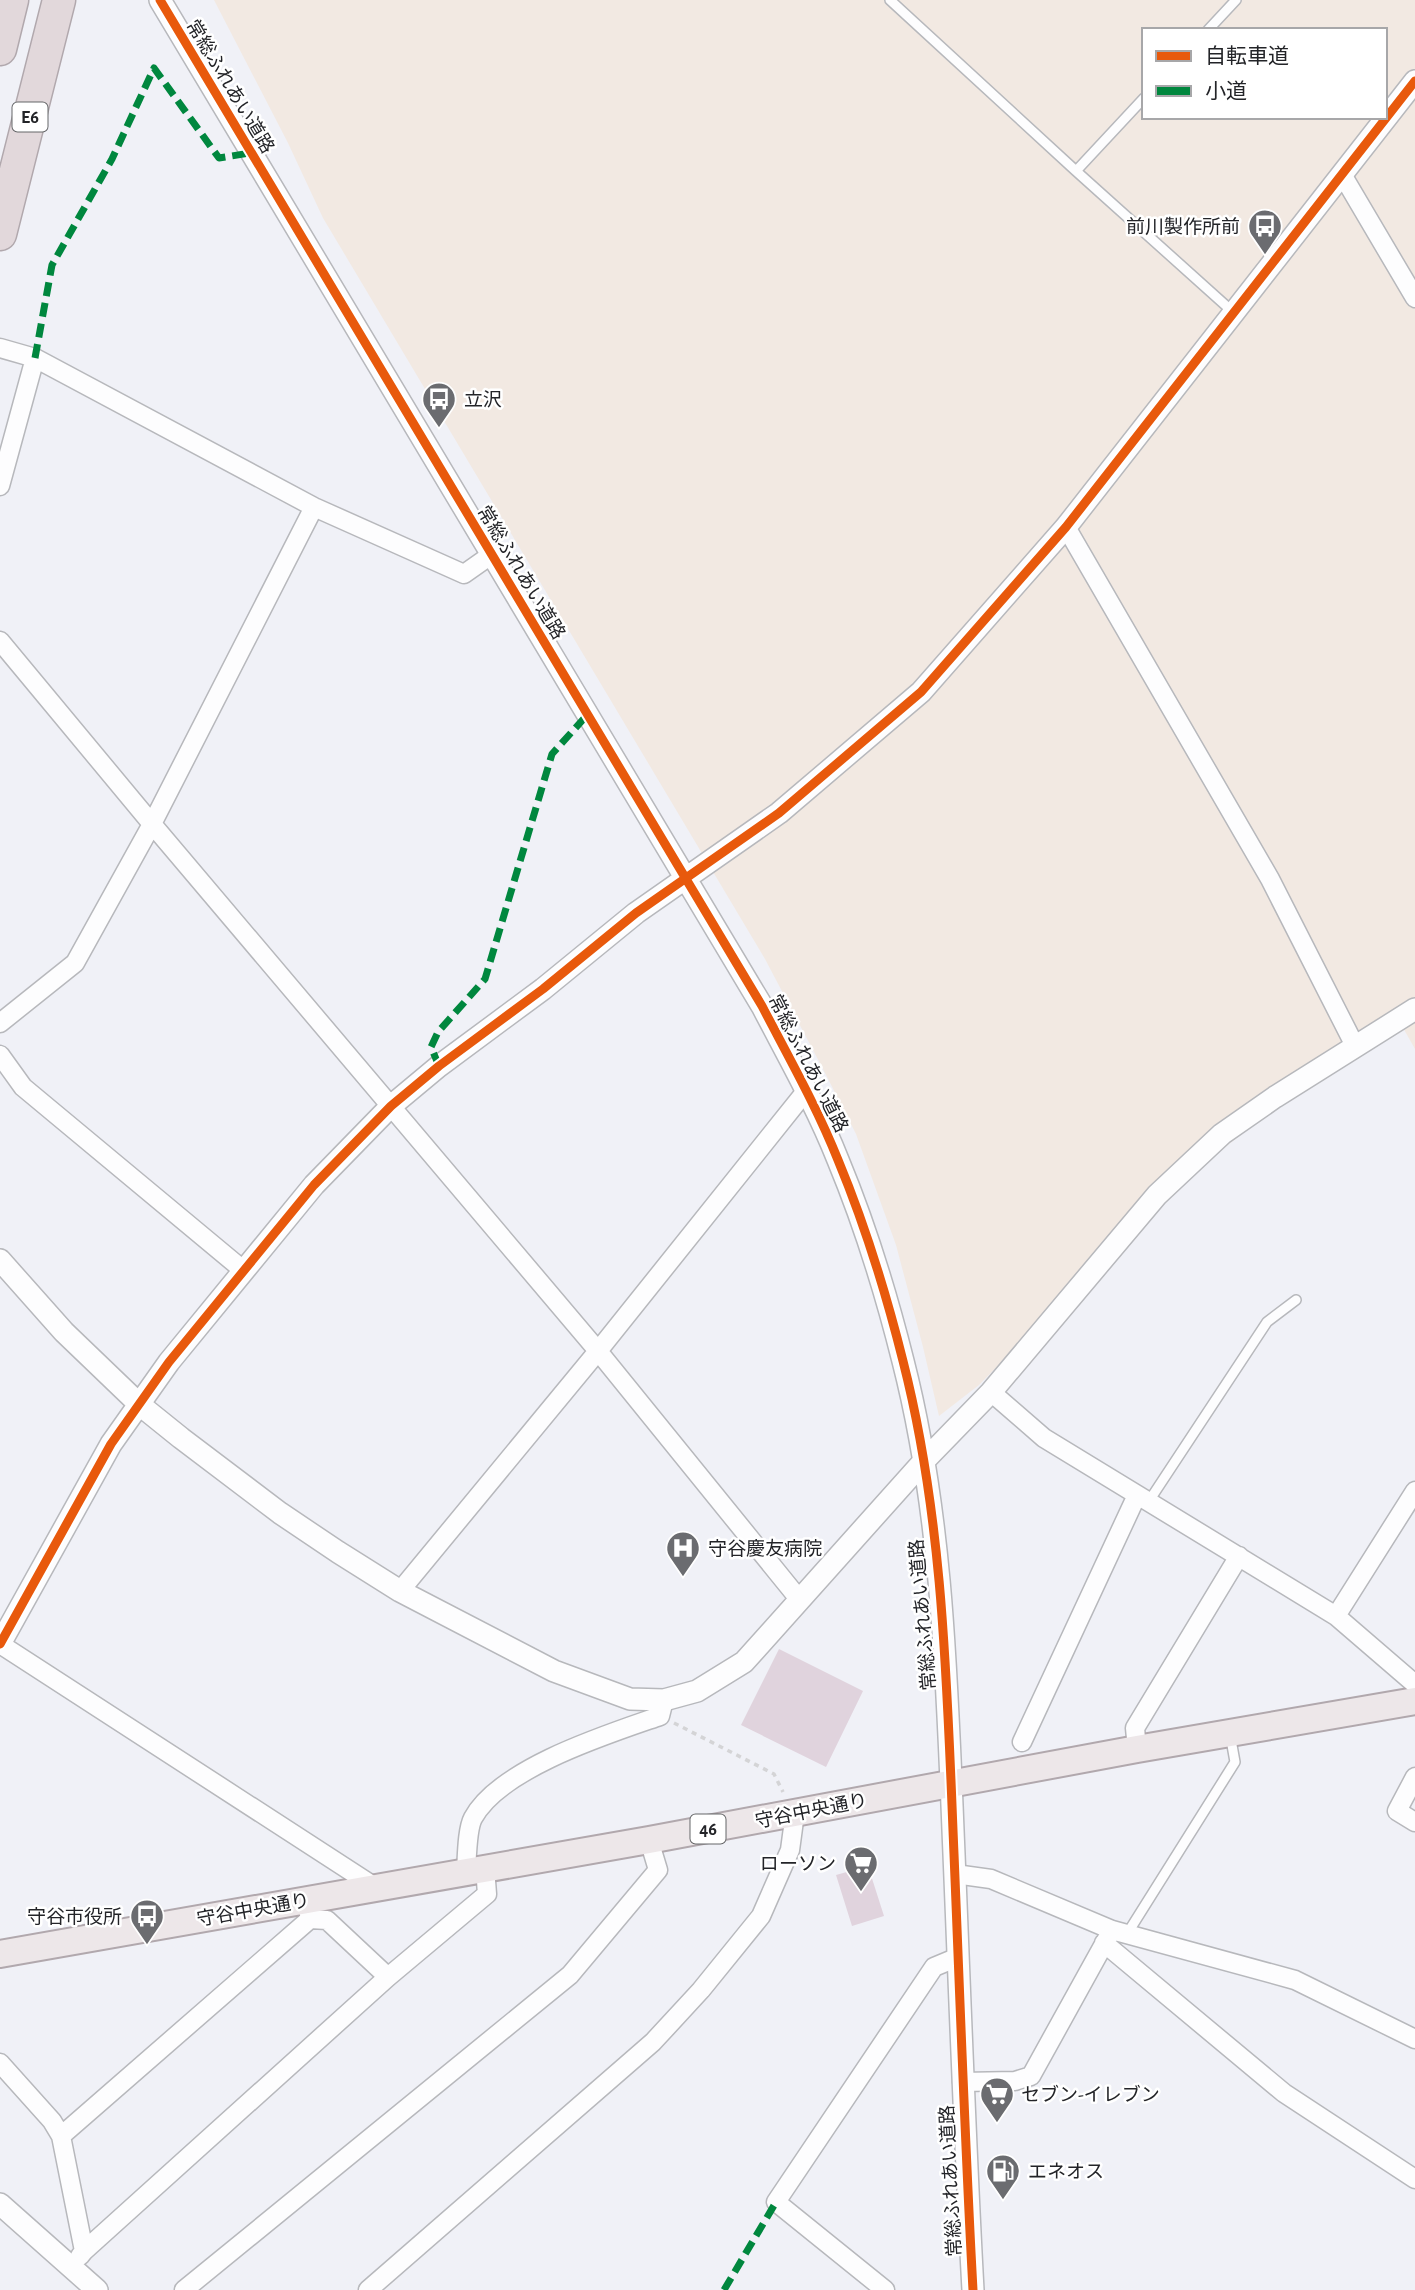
<svg xmlns="http://www.w3.org/2000/svg" width="1415" height="2290" viewBox="0 0 1415 2290" font-family="'Alegreya Sans','Noto Sans JP',sans-serif">
<rect width="100%" height="100%" fill="#f0f1f7"/>
<!-- industrial -->
<path fill="#f2e9e2" fill-rule="evenodd" d="M 214,0 L 1415,0 L 1415,1049 L 1402,1026 L 1265,1116 L 1169,1191 L 979,1385 L 939,1416 L 923,1347 L 896,1245 L 856,1134 L 823,1069 L 765,959 L 323,218 L 288,143 ZM 1144,30 L 1385,30 L 1385,117 L 1144,117 Z"/>
<!-- building -->
<path fill="#e0d3dd" d="M 779,1649 L 863,1691 L 826,1767 L 741,1725 Z
M 868,1866 L 884,1916 L 852,1926 L 836,1875 Z"/>
<g fill="none" stroke-linecap="round" stroke-linejoin="round">
<!-- service casing -->
<g stroke="#b7b8bc" stroke-width="12">
<path id="service" d="M 890,0 L 1076,171 L 1233,312
M 1208,30 L 1236,0
M 1076,171 L 1144,98
M 1149,1501 L 1267,1322 L 1296,1300
M 1127,1934 L 1235,1762 L 1230,1734"/>
</g>
<!-- minor casing -->
<g stroke="#b7b8bc" stroke-width="21">
<path id="minor" d="M 1343,176 L 1415,298
M 0,348 L 35,358 L 314,507 L 464,574 L 491,555
M 0,486 L 35,358
M 1066,527 L 1270,879 L 1355,1046
M 0,641 L 152,824 L 598,1351 L 799,1599
M 0,1023 L 75,963 L 152,824 L 314,507
M 0,1055 L 23,1087 L 243,1270
M 991,1392 L 1044,1438 L 1336,1616 L 1415,1684
M 400,1591 L 598,1351 L 806,1091
M 1336,1616 L 1415,1491
M 0,1644 L 375,1887
M 1022,1742 L 1137,1495
M 1137,1749 L 1135,1728 L 1239,1556
M 1415,1777 L 1397,1811 L 1415,1822
M 466,1871 C 467,1858 467,1829 473,1818 C 500,1768 608,1734 660,1716 L 664,1700
M 955,1874 L 991,1879 L 1112,1930 L 1295,1980 L 1415,2039
M 310,1919 L 327,1920 L 388,1977
M 1104,1943 L 1284,2093 L 1415,2179
M 0,2063 L 52,2121 L 61,2136 L 84,2251 L 80,2256
M 962,2082 L 1015,2081 L 1031,2076 L 1109,1935
M 61,2136 L 310,1919 L 306,1900
M 84,2251 L 388,1977 L 487,1894 L 485,1868
M 184,2290 L 570,1975 L 658,1870 L 649,1840
M 368,2290 L 653,2042 L 701,1990 L 761,1916 L 790,1850 L 795,1813
M 885,2290 L 776,2202 L 934,1967 L 958,1957"/>
</g>
<!-- tertiary casing -->
<g stroke="#b7b8bc" stroke-width="24">
<path id="tertiary" d="M 160,0 L 762,1006 C 788,1056 817,1107 838,1160 C 865,1225 886,1293 903,1361 C 944,1521 947,1690 954,1854 C 960,1999 965,2145 973,2290
M 0,1260 L 64,1332 L 140,1405 L 181,1438 L 280,1513 L 338,1552 L 400,1591 L 554,1671 L 630,1699 L 664,1700 L 697,1691 L 744,1662 L 923,1462 L 991,1392 L 1157,1195 L 1222,1134 L 1275,1097 L 1415,1009
M 0,1644 L 111,1444 L 169,1362 L 314,1185 L 391,1106 L 439,1066 L 543,989 L 636,913 L 779,813 L 921,692 L 1066,527 L 1415,81
M 0,2204 L 97,2290"/>
</g>
<!-- primary casing -->
<g stroke="#b1a8ad" stroke-width="30">
<path id="primary" d="M 0,1954 L 649,1840 L 1137,1749 L 1415,1701"/>
</g>
<!-- motorway casing -->
<g stroke="#b1a8ad" stroke-width="35">
<path id="motorway" d="M 0,49 L 12,0
M 0,234 L 59,0"/>
</g>
<!-- path -->
<path stroke="#d4d4d6" stroke-width="3.5" stroke-dasharray="5 5" stroke-linecap="butt" d="M 674,1723 L 774,1774 L 783,1792"/>
<!-- service -->
<use href="#service" stroke="#fdfdfe" stroke-width="9"/>
<!-- minor -->
<use href="#minor" stroke="#fdfdfe" stroke-width="18"/>
<!-- tertiary -->
<use href="#tertiary" stroke="#fdfdfe" stroke-width="21"/>
<!-- primary -->
<use href="#primary" stroke="#ede7e9" stroke-width="26"/>
<!-- motorway -->
<use href="#motorway" stroke="#e2d8db" stroke-width="32"/>
<!-- quiet -->
<path stroke="#00873e" stroke-width="7" stroke-dasharray="14 7" stroke-linecap="butt" d="M 35,358 L 52,265 L 112,159 L 154,68 L 219,158 L 250,153
M 439,1066 L 431,1047 L 438,1032 L 485,979 L 552,754 L 588,714
M 724,2290 L 776,2202"/>
<!-- cycleway casing -->
<g stroke="#fff" stroke-width="13">
<path id="cycleway" d="M 160,0 L 762,1006 C 788,1056 817,1107 838,1160 C 865,1225 886,1293 903,1361 C 944,1521 947,1690 954,1854 C 960,1999 965,2145 973,2290
M 0,1644 L 111,1444 L 169,1362 L 314,1185 L 391,1106 L 439,1066 L 543,989 L 636,913 L 779,813 L 921,692 L 1066,527 L 1415,81"/>
</g>
<!-- cycleway -->
<use href="#cycleway" stroke="#e8590c" stroke-width="9"/>
</g>
<!-- icons -->
<defs>
<g id="bus-pin" transform="scale(1.75)"><path d="M0 17L-7.5 6A9.5 9.5 0 1 1 7.5 6Z" fill="#6b6c70" stroke="#fff"/><path d="M-5-6H5V4H4V6H2V4H-2V6H-4V4H-5ZM-3.5-4V0h7V-4ZM-3.5 1.2v1.5H-2V1.2ZM2 1.2v1.5H3.5V1.2Z" fill="#fff"/></g>
<g id="hospital-pin" transform="scale(1.75)"><path d="M0 17L-7.5 6A9.5 9.5 0 1 1 7.5 6Z" fill="#6b6c70" stroke="#fff"/><path d="M-5-5h3v3.5h4V-5h3V5h-3V1.5h-4V5h-3Z" fill="#fff"/></g>
<g id="supermarket-pin" transform="scale(1.75)"><path d="M0 17L-7.5 6A9.5 9.5 0 1 1 7.5 6Z" fill="#6b6c70" stroke="#fff"/><path d="M-6-5.5h2.5l.6 2H6L4.5 2H-2.5L-4.4-4H-6ZM-1.5 3.2a1.3 1.3 0 1 0 .1 0ZM3 3.2a1.3 1.3 0 1 0 .1 0Z" fill="#fff"/></g>
<g id="fuel-pin" transform="scale(1.75)"><path d="M0 17L-7.5 6A9.5 9.5 0 1 1 7.5 6Z" fill="#6b6c70" stroke="#fff"/><path d="M-5.5-6h7V0h2V4h1.3V-2.5L3-4.5l.8-.8L6-3V5H2.5V1h-1V6h-7ZM-4.2-4.7v3.2H.2V-4.7Z" fill="#fff"/></g>
</defs>
<g fill-rule="evenodd">
<use href="#bus-pin" x="1265" y="226"/>
<use href="#bus-pin" x="439" y="399"/>
<use href="#hospital-pin" x="683" y="1548"/>
<use href="#supermarket-pin" x="861" y="1863"/>
<use href="#bus-pin" x="147" y="1916"/>
<use href="#supermarket-pin" x="997" y="2094"/>
<use href="#fuel-pin" x="1003" y="2171"/>
</g>
<g text-anchor="middle" stroke-width="5" stroke-linejoin="round" paint-order="stroke">
<!-- shield labels -->
<g fill="#fff" stroke="#656668" stroke-width="2">
<rect x="12.5" y="102.5" width="35" height="29" rx="5"/>
<rect x="690.5" y="1814.5" width="35" height="29" rx="5"/>
</g>
<g font-size="18" font-weight="bold" fill="#232428">
<text x="30" y="123">E6</text>
<text x="708" y="1835">46</text>
</g>
<!-- street labels -->
<g font-size="19" fill="#232428" stroke="#fff">
<text transform="translate(231 86) rotate(59)" y="7">常総ふれあい道路</text>
<text transform="translate(522 572) rotate(59)" y="7">常総ふれあい道路</text>
<text transform="translate(809 1063) rotate(63)" y="7">常総ふれあい道路</text>
<text transform="translate(922 1615) rotate(-95)" y="7">常総ふれあい道路</text>
<text transform="translate(811 1810) rotate(-11)" y="7">守谷中央通り</text>
<text transform="translate(253 1909) rotate(-10)" y="7">守谷中央通り</text>
<text transform="translate(950 2181) rotate(-93)" y="7">常総ふれあい道路</text>
</g>
<!-- poi labels -->
<g font-size="19" fill="#232428" stroke="#fff" text-anchor="start">
<text x="1240" y="233" text-anchor="end">前川製作所前</text>
<text x="464" y="406">立沢</text>
<text x="708" y="1555">守谷慶友病院</text>
<text x="836" y="1870" text-anchor="end">ローソン</text>
<text x="122" y="1923" text-anchor="end">守谷市役所</text>
<text x="1021" y="2101">セブン-イレブン</text>
<text x="1028" y="2178">エネオス</text>
</g>
</g>
<!-- legend -->
<rect x="1142" y="28" width="245" height="91" fill="#ffffff" stroke="#a7a7a9" stroke-width="2"/>
<rect x="1156" y="51" width="35" height="10" fill="#e8590c" stroke="#a7a7a9" stroke-width="2"/>
<text x="1205" y="63" font-size="21" fill="#232428">自転車道</text>
<rect x="1156" y="86" width="35" height="10" fill="#00873e" stroke="#a7a7a9" stroke-width="2"/>
<text x="1205" y="98" font-size="21" fill="#232428">小道</text>
</svg>
